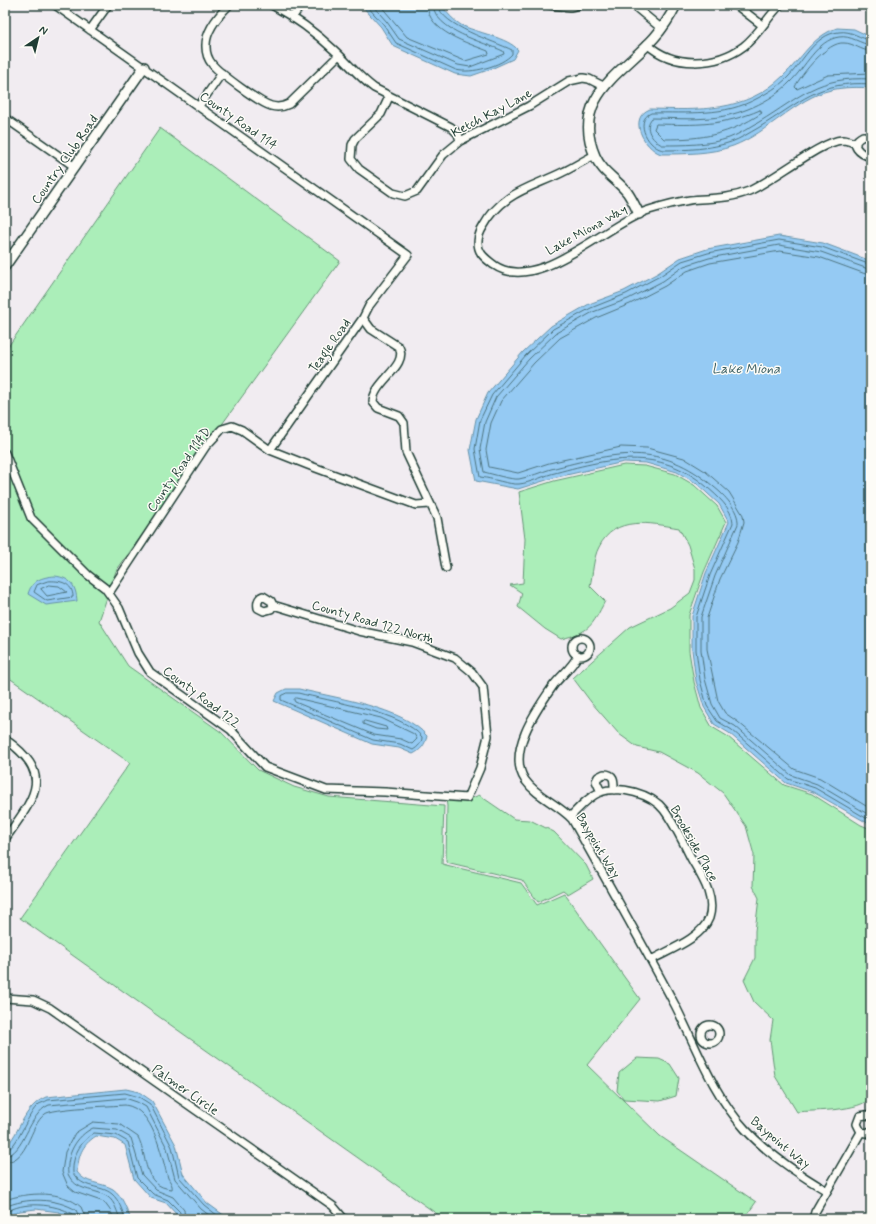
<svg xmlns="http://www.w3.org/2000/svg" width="876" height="1224" viewBox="0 0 876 1224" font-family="Mynerve,sans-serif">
<rect width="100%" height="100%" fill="#f1ecf1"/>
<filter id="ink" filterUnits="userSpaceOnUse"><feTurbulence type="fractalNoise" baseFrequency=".025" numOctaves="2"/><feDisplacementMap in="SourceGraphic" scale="8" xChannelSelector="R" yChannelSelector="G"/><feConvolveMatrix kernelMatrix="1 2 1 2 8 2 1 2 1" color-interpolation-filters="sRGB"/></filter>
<g filter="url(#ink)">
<!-- green -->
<path fill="#abeeb9" stroke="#659676" d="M 160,128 L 340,261 L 116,571 L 99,621 L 128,666 L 221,732 L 258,770 L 294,787 L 329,797 L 444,806 L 442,864 L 521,883 L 537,905 L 564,893 L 640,999 L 587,1065 L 660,1136 L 756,1202 L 744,1219 L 444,1219 L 20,918 L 130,763 L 5,675 L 5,351 Z
M 624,465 L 645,466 L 675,474 L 694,485 L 717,506 L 726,522 L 704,572 L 689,615 L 689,651 L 694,682 L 701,708 L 712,727 L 727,736 L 784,785 L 812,794 L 861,825 L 871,829 L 871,1097 C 861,1112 814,1110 797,1112 L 775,1076 L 770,1040 L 773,1020 L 754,1002 L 744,980 L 755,958 L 755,931 L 759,898 L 753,886 L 754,855 L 746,826 L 723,793 L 698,773 L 659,752 L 637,747 L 619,734 L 591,702 L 573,678 L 630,627 L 670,608 L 690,593 L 695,580 L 695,569 L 688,545 L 679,528 C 650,523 615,515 599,547 C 593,558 593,574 590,586 L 605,601 C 592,626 590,632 561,639 L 545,629 L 518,607 L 522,593 L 510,585 L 523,583 L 525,539 L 519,492 L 554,481 Z
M 479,795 L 514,819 L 530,820 L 554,832 L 586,865 L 593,879 L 568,894 L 563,890 L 538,902 L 522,880 L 446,862 L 447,806 L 446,799 L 468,800 Z
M 637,1058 L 659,1059 L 670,1064 L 679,1078 L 676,1096 L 660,1101 L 624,1099 L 617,1091 L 619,1073 Z"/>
<!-- water -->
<path fill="#95caf3" stroke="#6692a7" d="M 361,5 L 441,5 C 447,13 453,20 461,25 C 475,32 509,38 518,50 L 513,59 L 491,69 L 471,76 L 455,74 L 393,46 L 381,27 Z
M 837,28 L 854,29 L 871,37 L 871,88 C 858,87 844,87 831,90 C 796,98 768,133 733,146 C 711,154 684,154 661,154 C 644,148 627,118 650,109 C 699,110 745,113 783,76 C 802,59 811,37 837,28 Z
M 779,236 L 823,243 L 871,261 L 871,825 L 813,792 L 786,783 L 729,733 L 714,724 L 704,707 L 696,681 L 692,650 L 692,616 L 706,573 L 729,522 L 719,504 L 696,483 L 677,472 L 646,463 L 624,462 L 553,478 L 518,489 L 476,481 L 470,450 L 476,419 L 488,393 L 523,352 L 551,326 L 589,304 L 624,291 L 658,273 L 680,258 L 707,249 Z
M 55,576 C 71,578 76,586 77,601 L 46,605 L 28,594 C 32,580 42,577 55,576 Z
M 286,689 L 299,689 C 335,698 403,707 427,736 C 425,745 421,750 413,754 L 399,748 L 372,744 L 274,701 L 278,693 Z
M 126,1089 L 139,1092 L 152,1101 L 176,1145 L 183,1174 L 207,1203 L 229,1219 L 175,1219 L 177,1215 L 166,1203 L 151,1198 L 134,1179 L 125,1145 L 115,1139 L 96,1136 C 81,1146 79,1155 77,1172 C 85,1184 101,1182 113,1189 C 123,1196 126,1209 131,1219 L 74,1219 L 59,1212 L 36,1209 L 20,1211 L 5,1218 L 5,1148 C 21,1131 23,1107 46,1097 Z"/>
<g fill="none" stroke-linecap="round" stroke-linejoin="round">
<!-- shore -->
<path stroke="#4e7580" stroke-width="1" d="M 366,5 L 384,25 L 396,43 L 456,70 C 471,74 502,66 512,54 L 512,50 C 494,41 441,26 438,5
M 372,5 L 387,22 L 399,39 L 458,65 L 470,67 L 504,54 L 503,51 C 484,42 435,31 433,5
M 380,5 L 407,37 L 465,61 L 489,54 L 488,51 C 468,43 428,32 427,5
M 871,40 C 860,39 852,30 839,32 C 814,34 802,64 786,79 C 778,87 767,93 758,98 C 724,117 688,112 651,113 C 633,121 649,150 665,150 C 686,150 711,149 731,142 C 740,139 749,133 758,128 C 800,103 818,80 871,84
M 871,45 C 860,44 851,35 839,37 C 817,40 805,68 790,82 C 771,102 738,116 710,118 C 691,120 671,118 652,118 C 643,128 652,140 662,145 C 684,145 709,145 729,138 C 740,134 750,127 759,122 C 802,96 817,76 871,79
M 871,51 C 861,51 854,43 844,43 C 828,41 801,74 795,87 L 797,89 L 828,75 L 871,73
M 760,110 L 762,113 C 728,135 704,139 664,139 L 654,129 L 656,124 C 696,125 723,126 760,110 Z
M 871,265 L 822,247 L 779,240 L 708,253 L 682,261 L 660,276 L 626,294 L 591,308 L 553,329 L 526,355 L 492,395 L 480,420 L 475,449 L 480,477 C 491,478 510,485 519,484 C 530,483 541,477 551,474 C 606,459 659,445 707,487 C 717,496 732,508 733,523 L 710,575 L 696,617 L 696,650 L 700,680 L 707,706 L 717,721 L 732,730 L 788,779 L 815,788 L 871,821
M 871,270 L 821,252 L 779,245 L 709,258 L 684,266 L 663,281 L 628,299 L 593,312 L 556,333 L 529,359 L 496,397 L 485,422 L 480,449 L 484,472 C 492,474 512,480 519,479 C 530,477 541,472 551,469 C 614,453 660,440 714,487 C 724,495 739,510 738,524 L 715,576 L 701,617 L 701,650 L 705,679 L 712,704 L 720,718 L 735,726 L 791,775 L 817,784 L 871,816
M 871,276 L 819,257 L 780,251 L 710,263 L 687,271 L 665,286 L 630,304 L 596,318 L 560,338 L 534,363 L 501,401 L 491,423 L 486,450 L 489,467 L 518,473 L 549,463 L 621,447 L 647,448 L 684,458 L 705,471 L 729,492 L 743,515 L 744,522 L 738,542 L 720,579 L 707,618 L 707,649 L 718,701 L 725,713 L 738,722 L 794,769 L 820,778 L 871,809
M 48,581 C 60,580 73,583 73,597 L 47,601 L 34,592 L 37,585 Z
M 49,585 L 59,586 L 67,592 L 47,596 L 41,589 Z
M 287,693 L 298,693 C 329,701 403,712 422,737 C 422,743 418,747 413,750 L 400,744 L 373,740 L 281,700 L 281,696 Z
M 296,698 L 381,718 L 414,734 L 417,739 L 412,744 L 401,739 L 374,735 L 295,702 L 294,700 Z
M 365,721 L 386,727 L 387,730 L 376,729 L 363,724 L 363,722 Z
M 5,1151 C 18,1149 27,1113 39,1104 C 41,1103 45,1102 48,1100 L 125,1093 L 139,1097 L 150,1104 L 172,1147 L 179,1177 L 204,1205 L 222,1219
M 5,1156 C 24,1155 28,1114 49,1105 L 125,1098 L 137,1102 L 146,1107 L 167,1148 L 175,1179 L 201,1209 L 214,1219
M 5,1162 C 29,1161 29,1126 45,1114 C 52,1108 112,1106 125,1105 C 154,1109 161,1155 168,1178 C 170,1182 173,1185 172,1189 C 142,1187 148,1156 138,1137 L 119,1124 L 93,1122 L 75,1133 L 65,1152 L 62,1172 L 68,1186 L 75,1192 L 104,1202 L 110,1210 L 114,1219
M 5,1200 C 28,1192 62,1190 81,1207 L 86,1219
M 5,1207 C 26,1197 56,1198 76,1210 L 80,1219
M 5,1213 C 23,1200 55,1204 73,1214 L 75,1219
M 120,1219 C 117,1212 115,1202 108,1197 C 94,1188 76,1192 68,1174 C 66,1155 76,1136 93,1128 L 117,1130 L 131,1138 L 142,1175 L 156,1190 L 173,1197 L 184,1210 L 185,1219
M 126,1219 C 121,1210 120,1201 112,1194 C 100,1184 83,1190 73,1173 C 72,1156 80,1142 94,1133 L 116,1135 L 128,1142 L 137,1178 L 153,1194 L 168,1200 L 180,1212 L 179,1219"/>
<!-- minor casing -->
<g stroke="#1f3d34" stroke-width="10">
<path id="minor" d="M 55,5 L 408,255 L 369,306 L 363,318 L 270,450
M 229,5 C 219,15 205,32 206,47 C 206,53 208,59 212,64 C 219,73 260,103 271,106 C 278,108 283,107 289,104 L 339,55
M 272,5 C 294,17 316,33 334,50 C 348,63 359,77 374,88 L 451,127 L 458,134 L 460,141
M 550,5 L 570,7 L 579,5
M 633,5 L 662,29
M 736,5 L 762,25
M 292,18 L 301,5
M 90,30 L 108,5
M 647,44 C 673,68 716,67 744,46 C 758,35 767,18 780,5
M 389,97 L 381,114 L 355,139 L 352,145 L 351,159 L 359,169 L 393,193 L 405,196 L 417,191 L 443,155 L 460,141 L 529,106 L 569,81 L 583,78 L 589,79 L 603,86
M 199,106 L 222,73
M 5,118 L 75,167
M 871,137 L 863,136 C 847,144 860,154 871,157
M 595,155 C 584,160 574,167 563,172 C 531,188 502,192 483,227 C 478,235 476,245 481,253 C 484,258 489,261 494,265 C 537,295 607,223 649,210 C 662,206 676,202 690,200 C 710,198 730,199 749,191 C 773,181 821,141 842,140 C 847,140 852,142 856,144
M 363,318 L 371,329 L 399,347 C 409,366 373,382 373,402 L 378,408 L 399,416 L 404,423 L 406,452 L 437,518 L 446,568
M 5,453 L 31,518 L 88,575 L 105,588 L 119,608 L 138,653 L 150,672 L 231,730 L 265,767 L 326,790 L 385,792 L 467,798 L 480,768 L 488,736 L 483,687 L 472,672 L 455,658 L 412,642 L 359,631 L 273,605 L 271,601 L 263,596 C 258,598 257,603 258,608 L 264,611 L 271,609 L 273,605
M 109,593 L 206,446 L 222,429 L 232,426 L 242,430 L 270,450 L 308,465 L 416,505 L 430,504
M572 647a9 9 0 1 1 18 0a9 9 0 1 1-18 0Z
M 578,655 C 572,668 561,675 553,686 C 537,709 506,752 525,780 C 537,797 558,804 572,819 C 607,881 642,943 675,1005 C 697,1048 712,1093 745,1129 C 768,1154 798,1174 827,1191
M 5,739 C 56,775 34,798 5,839
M 601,792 L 596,781 L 598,777 L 604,774 C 615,774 614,781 614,790
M 570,817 C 579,808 588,797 600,792 C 620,785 652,794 664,810 C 675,825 683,842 691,858 C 701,876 716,896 709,918 C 701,939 669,950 651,960
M 5,998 L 33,1000 L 50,1008 L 333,1206 L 344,1219
M701 1034a9 9 0 1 1 18 0a9 9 0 1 1-18 0Z
M 871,1116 L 866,1115 L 860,1116 L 857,1124 L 861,1132 L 866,1133 L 871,1131
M 813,1219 L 815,1212 L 861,1132"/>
</g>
<!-- tertiary casing -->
<g stroke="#1f3d34" stroke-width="12">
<path id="tertiary" d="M 639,214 C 635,206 632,199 627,192 C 616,179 602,172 595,156 C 570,98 622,73 654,38 C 663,28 670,17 676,5
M 5,266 L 144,67"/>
</g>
<!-- minor -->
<use href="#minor" stroke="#fdfcf7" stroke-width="7"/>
<!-- tertiary -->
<use href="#tertiary" stroke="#fdfcf7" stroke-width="9"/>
</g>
</g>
<g text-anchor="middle" stroke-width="3" stroke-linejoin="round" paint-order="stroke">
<!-- street labels -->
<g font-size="13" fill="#1f3d34" stroke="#fdfcf7">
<text transform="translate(491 112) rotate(-28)" y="5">Ketch Kay Lane</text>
<text transform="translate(239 120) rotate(35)" y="5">County Road 114</text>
<text transform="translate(64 159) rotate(-55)" y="5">Country Club Road</text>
<text transform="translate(586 229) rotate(-29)" y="5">Lake Miona Way</text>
<text transform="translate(329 345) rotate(-55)" y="5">Teagle Road</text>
<text transform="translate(178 469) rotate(-55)" y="5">County Road 114D</text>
<text transform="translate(373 621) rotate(16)" y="5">County Road 122 North</text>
<text transform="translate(202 696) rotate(37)" y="5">County Road 122</text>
<text transform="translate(695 843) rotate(61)" y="5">Brookside Place</text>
<text transform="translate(599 845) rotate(59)" y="5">Baypoint Way</text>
<text transform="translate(186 1089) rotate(35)" y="5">Palmer Circle</text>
<text transform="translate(781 1142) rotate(40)" y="5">Baypoint Way</text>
</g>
<!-- water labels -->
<g font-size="14" font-style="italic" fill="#3c6064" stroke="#fdfcf7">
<text x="746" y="373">Lake Miona</text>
</g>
</g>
<!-- margin -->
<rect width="876" height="1224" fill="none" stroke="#fdfcf7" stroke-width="20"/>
<rect x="10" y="10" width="856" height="1204" fill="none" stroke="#1f3d34" stroke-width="1.5" filter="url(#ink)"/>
<!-- north arrow -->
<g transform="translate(38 38) rotate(35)" stroke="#fdfcf7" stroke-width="3" paint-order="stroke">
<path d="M0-3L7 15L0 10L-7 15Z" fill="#1f3d34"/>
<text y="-6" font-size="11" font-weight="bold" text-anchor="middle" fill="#1f3d34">N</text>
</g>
</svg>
